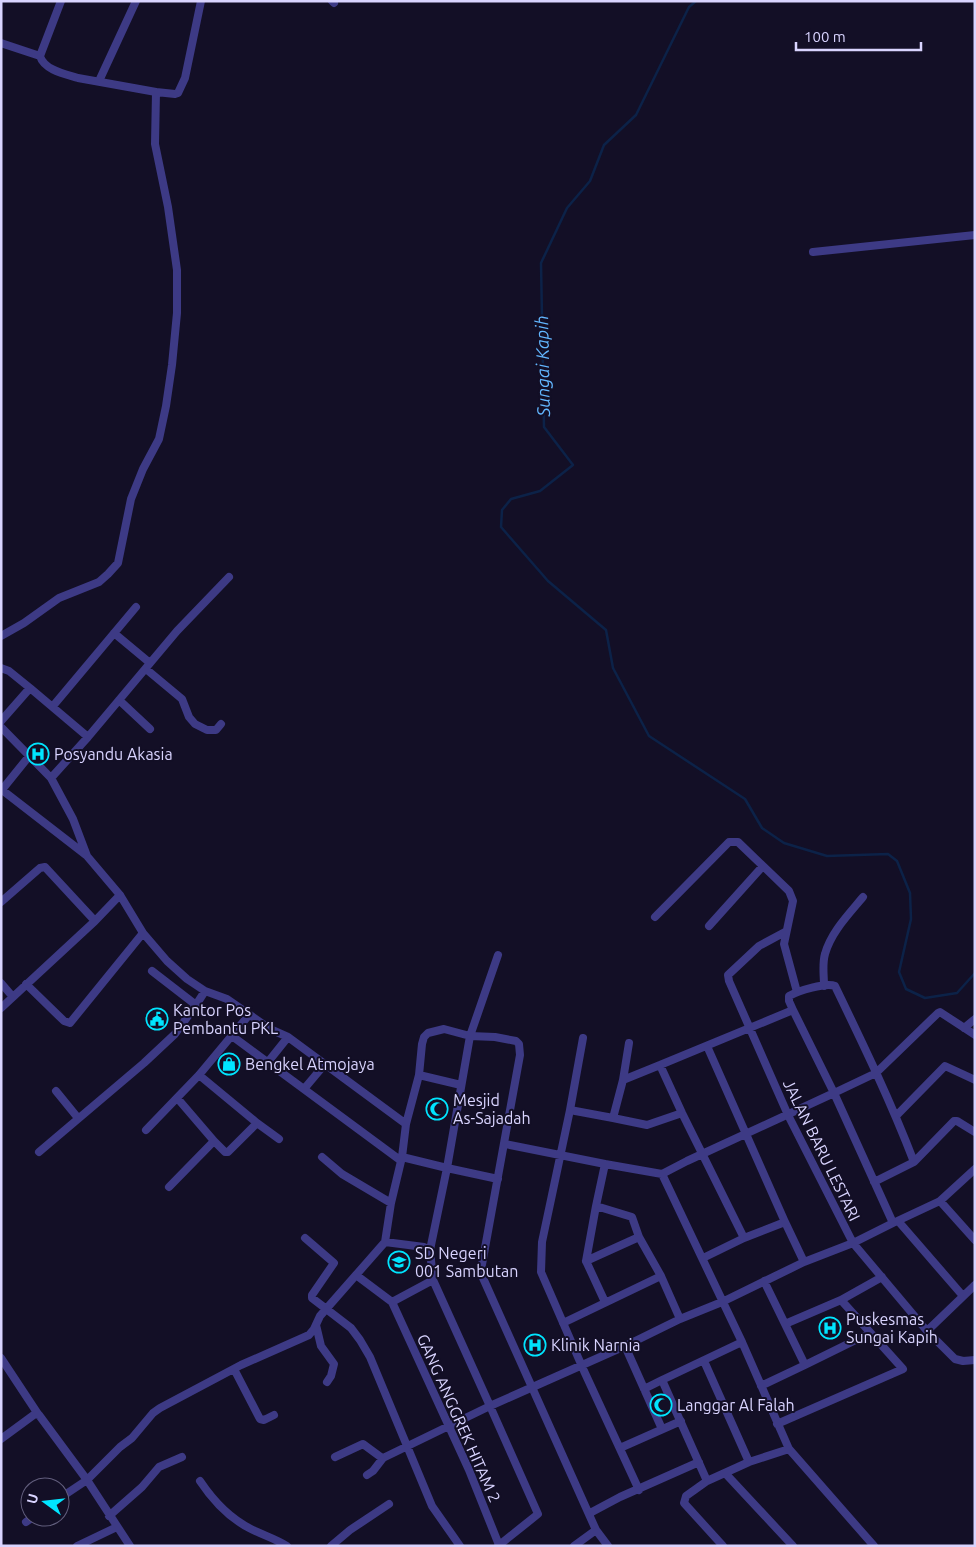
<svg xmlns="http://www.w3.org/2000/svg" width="976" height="1547" viewBox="0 0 976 1547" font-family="Ubuntu,sans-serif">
<rect width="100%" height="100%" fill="#130f26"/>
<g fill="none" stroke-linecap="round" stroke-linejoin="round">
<!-- stream -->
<path stroke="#0c2248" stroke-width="2.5" d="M 696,1 L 689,7 L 636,115 L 604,145 L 590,181 L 567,208 L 541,263 L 544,427 L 573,465 L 540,491 L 511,499 L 502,510 L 501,527 L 548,581 L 606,630 L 613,668 L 649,736 L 745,799 L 762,828 L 784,843 L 827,856 L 888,854 L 897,861 L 910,893 L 911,919 L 899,972 L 906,989 L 925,998 L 957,993 L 975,973"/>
<!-- minor -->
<path stroke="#3d3a85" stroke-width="8" d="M 332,1 L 334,3
M 1,43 L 40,56 C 44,70 65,74 78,78 L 156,92
M 40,56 L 61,1
M 99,81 L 136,1
M 813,252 L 975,235
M 114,633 L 150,663
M 1,636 L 24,623 L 59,598 L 99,582 L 108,574 L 118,563 L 131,499 L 143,469 L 159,439 L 166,406 L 172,365 L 177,313 L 177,270 L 168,207 L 155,144 L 156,92 L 175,94 L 178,93 L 185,78 L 201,1
M 1,668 L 9,671 L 30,688
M 146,669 L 182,699 L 189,717 L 195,724 L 207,730 L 216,730 L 221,724
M 119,700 L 150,729
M 53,706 L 136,607
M 1,721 L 30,688 L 88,737
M 1,727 L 51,778 L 73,819 L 87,856 L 120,895 L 143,933 L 167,961 L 187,979 L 205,991 L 227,999 L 270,1029 L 288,1037 L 406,1124 L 419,1075 L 422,1044 L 424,1037 L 428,1033 L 444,1029 L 470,1036 L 495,1037 L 516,1041 L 519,1044 L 520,1055 L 481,1270 L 483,1278 L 596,1530 L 608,1546
M 51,778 L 88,737 L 177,631 L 229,577
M 2,790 L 86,855
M 1,791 L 30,755
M 1,902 L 40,868 L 45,867 L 95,921
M 655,917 L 729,842 L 738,842 L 789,891 L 793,901 L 784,944 L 797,992
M 709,926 L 763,866
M 785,932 L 759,946 L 728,975 L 729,981 L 788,1115 L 853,1243 L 927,1331 L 955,1359 L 963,1361 L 975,1360
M 152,971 L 196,1005
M 1,983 L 13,997
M 26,984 L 64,1021 L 70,1023 L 143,933
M 824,986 C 824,975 822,964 825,954 C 831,932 849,914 863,897
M 1,1008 L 95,921 L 120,895
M 793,1010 L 789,1001 L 789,996 C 798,991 826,982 835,986 C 863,1044 891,1102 914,1162 L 874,1182
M 964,1028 L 975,1019
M 232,1036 L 400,1160
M 268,1062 L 288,1037
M 660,1065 L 793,1010 L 834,1093 L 876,1073 L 938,1013 L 940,1012 L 975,1035
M 199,1075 L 257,1123 L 228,1152 L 225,1152 L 214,1141
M 419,1075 L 461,1085
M 623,1080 L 629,1043
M 304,1089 L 325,1064
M 56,1091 L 78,1118
M 570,1110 L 583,1038
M 682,1113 L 647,1125 L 613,1118 L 623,1080 L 660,1065 L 682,1113 L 744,1238
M 896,1116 L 945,1066 L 975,1080
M 613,1118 L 570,1110 L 542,1242 L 541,1272 L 584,1371 L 639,1490
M 257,1123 L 279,1139
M 146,1130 L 199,1075 L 249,1015
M 505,1144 L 605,1164
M 39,1152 L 144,1063 L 175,1034 L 196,1005 L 205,991
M 322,1157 L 342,1174 L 391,1203 L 402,1157 L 406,1124
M 402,1157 L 447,1168 L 470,1036 L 498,955
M 914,1162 L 954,1121 L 957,1121 L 975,1132
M 662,1174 L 605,1164 L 596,1206 L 632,1217 L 639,1237 L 661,1276 L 680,1319
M 498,1179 L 447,1168 L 430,1250 L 433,1280 L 490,1406 L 625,1346 L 680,1319 L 722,1302 L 804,1262 L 853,1243 L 893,1223 L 834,1093 L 687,1161 L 662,1174 L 742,1342 L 789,1449 L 874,1546
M 169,1187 L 214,1141 L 178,1099
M 940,1201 L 975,1240
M 391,1203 L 385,1242 L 424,1247 L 430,1250
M 596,1206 L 586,1261 L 639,1237
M 785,1222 L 804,1262
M 899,1222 L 963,1296
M 893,1223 L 940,1201 L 975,1169
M 305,1238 L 334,1263 L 312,1295 L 312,1298 L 351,1328 L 360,1340 L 370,1357 L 432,1506 L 460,1546
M 385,1242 L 356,1275 L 392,1302 L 433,1280
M 703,1258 L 744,1238 L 785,1222 L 707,1046
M 586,1261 L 605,1302
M 764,1281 L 785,1324
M 841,1300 L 785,1324 L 805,1365 L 870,1333
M 392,1302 L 469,1470 L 499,1545
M 563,1323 L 661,1276
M 316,1325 L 321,1346 L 334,1364 L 331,1376 L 327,1382
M 927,1331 L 975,1285
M 625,1346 L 662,1429
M 1,1358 L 38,1414
M 704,1361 L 749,1462
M 234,1369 L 260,1419 L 264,1420 L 274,1415
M 761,1386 L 805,1365
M 644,1389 L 662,1380
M 777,1424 L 903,1369 L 841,1300 L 882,1277
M 1,1439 L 35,1414 L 39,1415 L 87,1480 L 130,1546
M 620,1448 L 681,1421
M 335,1457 L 363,1444 L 382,1458
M 725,1473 L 793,1546
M 367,1475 L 373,1471 L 383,1458 L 490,1406 L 538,1514 L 498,1546
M 200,1481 C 214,1502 229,1518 251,1529 C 263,1535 276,1539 287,1546
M 707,1481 L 662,1380 L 742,1342
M 60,1498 L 87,1480 L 120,1447 L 132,1438 L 153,1413 L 160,1408 L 241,1365 L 309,1335 L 314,1329 L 320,1316 L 356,1275
M 590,1513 L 620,1497 L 699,1462
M 109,1516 L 142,1487 L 159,1467 L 182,1457
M 26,1522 L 33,1517
M 77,1546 L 117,1527
M 331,1546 L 350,1530 L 389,1504
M 574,1546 L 596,1530
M 723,1546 L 684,1503 L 686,1496 L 707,1481 L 749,1462 L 789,1449"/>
</g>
<!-- icons -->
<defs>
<g id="hospital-ring" transform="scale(1.125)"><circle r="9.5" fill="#130f26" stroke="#00e5ff" stroke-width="1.5"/><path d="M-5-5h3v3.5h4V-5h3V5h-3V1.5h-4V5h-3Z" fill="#00e5ff"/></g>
<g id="civic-ring" transform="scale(1.125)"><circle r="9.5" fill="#130f26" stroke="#00e5ff" stroke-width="1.5"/><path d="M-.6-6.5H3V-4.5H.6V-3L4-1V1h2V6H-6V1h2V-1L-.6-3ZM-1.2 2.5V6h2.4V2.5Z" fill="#00e5ff"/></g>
<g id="shop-ring" transform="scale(1.125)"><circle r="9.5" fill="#130f26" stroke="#00e5ff" stroke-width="1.5"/><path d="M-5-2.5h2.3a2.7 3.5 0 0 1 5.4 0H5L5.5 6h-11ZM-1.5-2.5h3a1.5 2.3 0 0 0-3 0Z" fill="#00e5ff"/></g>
<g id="mosque-ring" transform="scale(1.125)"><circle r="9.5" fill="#130f26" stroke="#00e5ff" stroke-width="1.5"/><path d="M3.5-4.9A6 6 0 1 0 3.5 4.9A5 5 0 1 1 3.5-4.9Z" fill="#00e5ff"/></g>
<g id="school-ring" transform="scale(1.125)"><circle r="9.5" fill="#130f26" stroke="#00e5ff" stroke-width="1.5"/><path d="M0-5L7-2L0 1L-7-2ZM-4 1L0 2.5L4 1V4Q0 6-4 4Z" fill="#00e5ff"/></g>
</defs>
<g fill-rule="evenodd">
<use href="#hospital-ring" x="38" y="754"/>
<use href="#civic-ring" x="157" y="1019"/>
<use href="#shop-ring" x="229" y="1064"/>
<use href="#mosque-ring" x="437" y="1109"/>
<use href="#school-ring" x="399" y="1262"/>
<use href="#hospital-ring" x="830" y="1328"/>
<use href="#hospital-ring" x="535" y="1345"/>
<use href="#mosque-ring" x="661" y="1405"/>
</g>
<g text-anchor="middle" stroke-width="4" stroke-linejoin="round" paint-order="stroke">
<!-- poi labels -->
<g font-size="16" fill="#d9d4ff" stroke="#130f26" text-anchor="start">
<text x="54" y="760">Posyandu Akasia</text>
<text x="173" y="1016">Kantor Pos<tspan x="173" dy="18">Pembantu PKL</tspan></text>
<text x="245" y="1070">Bengkel Atmojaya</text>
<text x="453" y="1106">Mesjid<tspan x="453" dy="18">As-Sajadah</tspan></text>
<text x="415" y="1259">SD Negeri<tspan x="415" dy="18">001 Sambutan</tspan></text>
<text x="846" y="1325">Puskesmas<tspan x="846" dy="18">Sungai Kapih</tspan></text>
<text x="551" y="1351">Klinik Narnia</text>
<text x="677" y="1411">Langgar Al Falah</text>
</g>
<!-- street labels -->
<g font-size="16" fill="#d9d4ff" stroke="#130f26">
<text transform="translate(822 1150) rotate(64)" y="6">JALAN BARU LESTARI</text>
<text transform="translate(459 1418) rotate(66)" y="6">GANG ANGGREK HITAM 2</text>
</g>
<!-- water labels -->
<g font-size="18" font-style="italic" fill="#62b6ff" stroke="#130f26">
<text transform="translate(543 366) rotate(-91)" y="6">Sungai Kapih</text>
</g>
</g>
<!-- border -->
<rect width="976" height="1547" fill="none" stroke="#d9d4ff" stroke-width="5"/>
<!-- north arrow -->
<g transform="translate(45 1502) rotate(285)"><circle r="24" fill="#130f26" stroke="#625e7d"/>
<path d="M0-4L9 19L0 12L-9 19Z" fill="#00e5ff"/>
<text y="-8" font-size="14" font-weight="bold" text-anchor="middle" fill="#d9d4ff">U</text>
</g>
<!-- scale -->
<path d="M796 42v8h125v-8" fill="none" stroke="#d9d4ff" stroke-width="2.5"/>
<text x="804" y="42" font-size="15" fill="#d9d4ff" stroke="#130f26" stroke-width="4" paint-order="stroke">100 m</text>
</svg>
